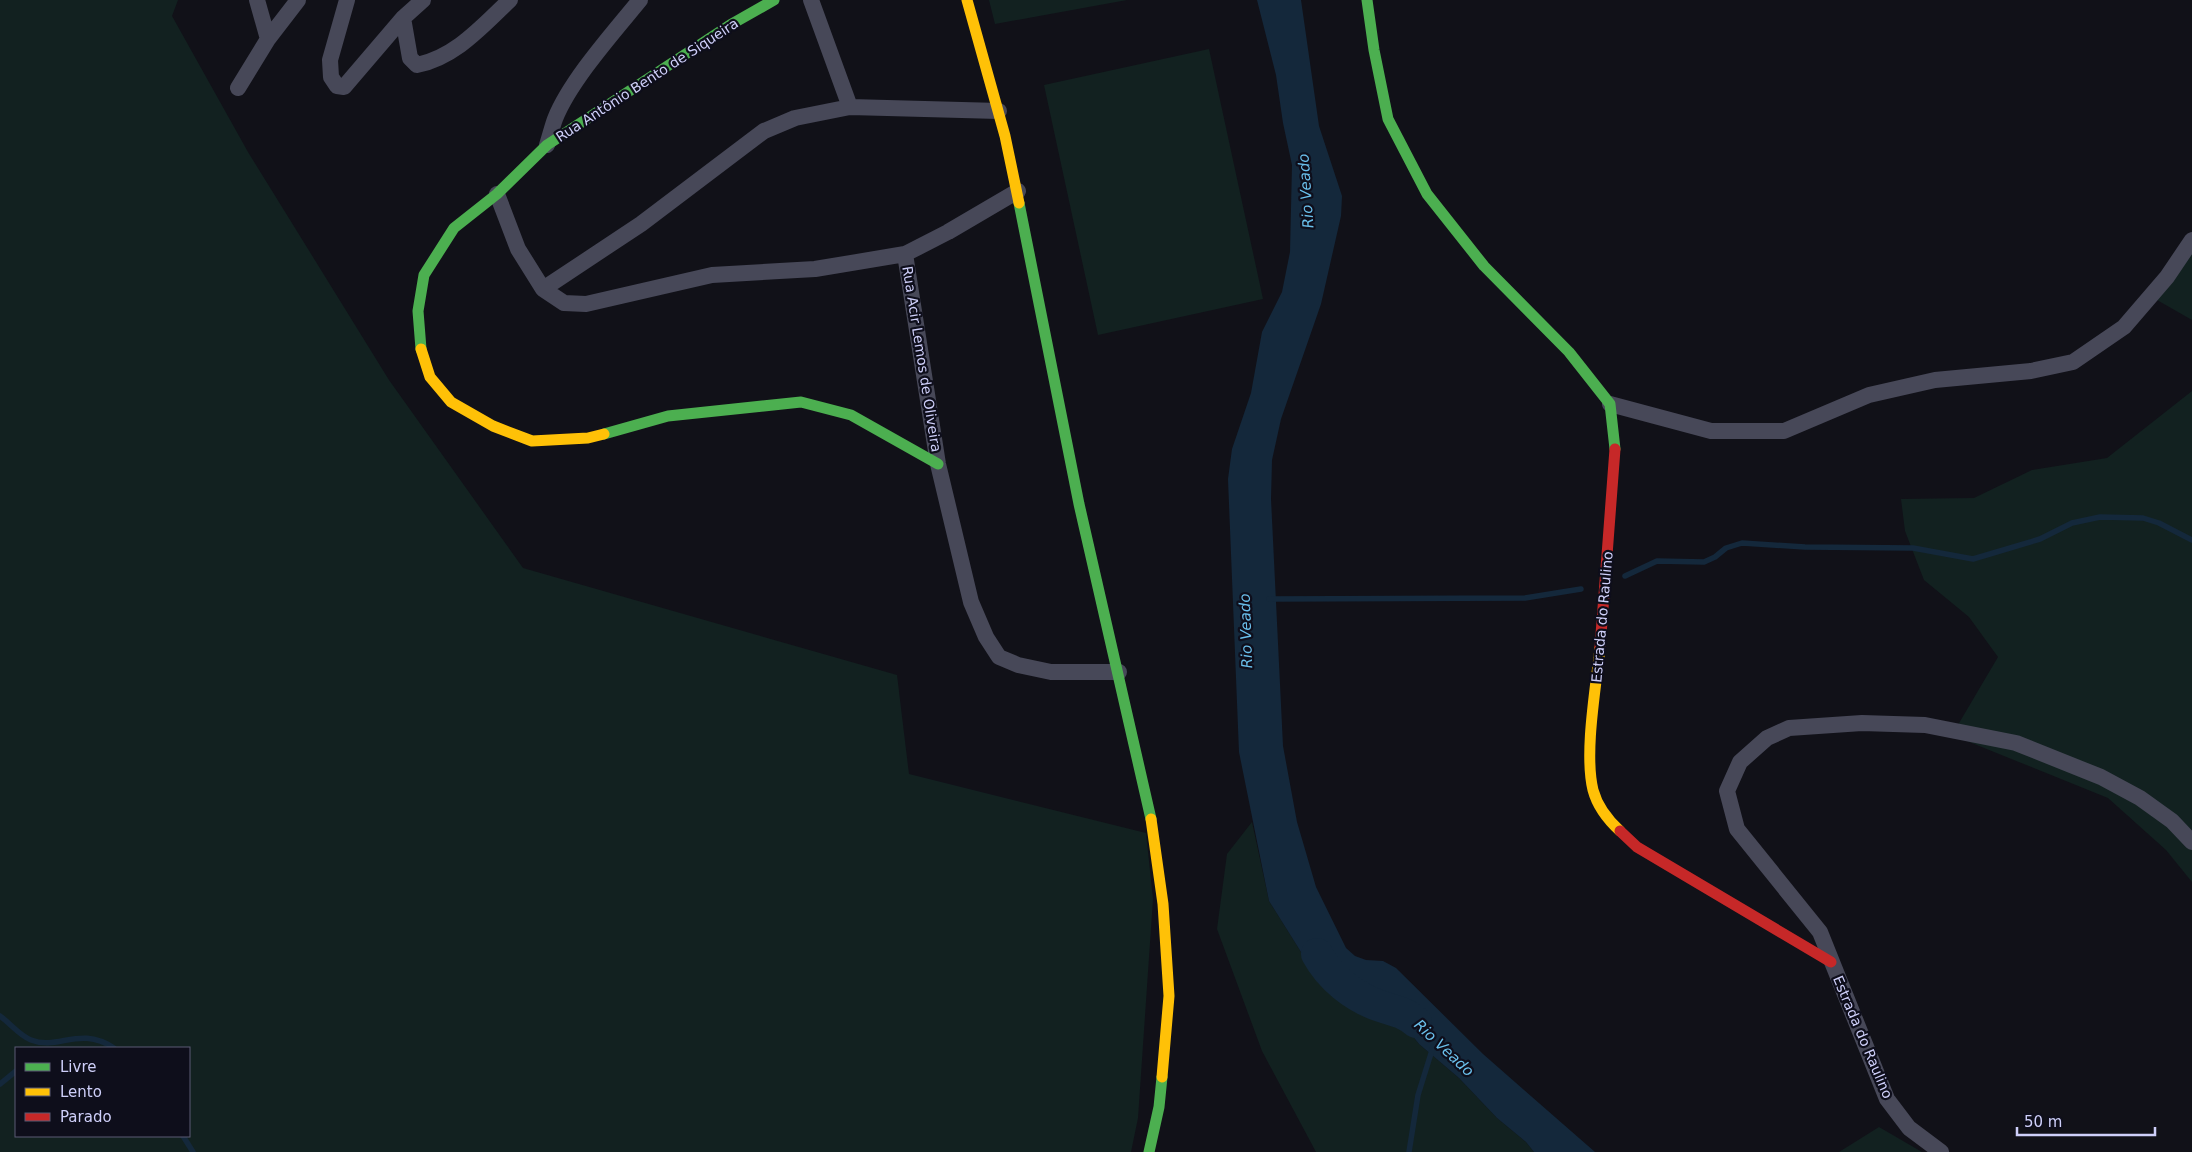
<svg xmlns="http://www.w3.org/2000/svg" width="2192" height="1152" viewBox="0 0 2192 1152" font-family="'DejaVu Sans',sans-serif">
<rect width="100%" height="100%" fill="#111118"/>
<!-- green -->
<path fill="#122120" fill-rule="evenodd" d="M 0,0 L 178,0 L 172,16 L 248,152 L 389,380 L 523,568 L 897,675 L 909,774 L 1146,833 L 1153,899 L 1138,1118 L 1131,1152 L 0,1152 ZM 16,1048 L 189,1048 L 189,1136 L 16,1136 Z
M 989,0 L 1127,0 L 995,24 Z
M 1209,49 L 1263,299 L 1098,335 L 1044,85 Z
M 2192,243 L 2192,320 L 2157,300 Z
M 2192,391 L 2192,882 L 2166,850 L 2108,798 L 1952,735 L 1998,657 L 1969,617 L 1924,580 L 1905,531 L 1901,499 L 1974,498 L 2032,470 L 2107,458 Z
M 1252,822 L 1269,901 L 1301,952 L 1322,975 L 1361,995 L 1400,1020 L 1419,1044 L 1459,1078 L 1497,1118 L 1526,1142 L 1534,1152 L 1316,1152 L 1262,1051 L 1217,929 L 1227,854 Z
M 1879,1127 L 1922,1152 L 1839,1152 Z"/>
<!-- water -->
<path fill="#14283b" d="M 1257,0 L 1301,0 L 1319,126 L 1342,196 L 1341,216 L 1321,304 L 1281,419 L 1272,460 L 1271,499 L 1283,746 L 1297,822 L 1316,887 L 1346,948 L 1355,956 L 1366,960 L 1383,961 L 1396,968 L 1483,1054 L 1595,1152 L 1534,1152 L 1526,1142 L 1497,1118 L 1459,1078 L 1419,1044 L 1400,1020 L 1361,995 L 1322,975 L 1301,952 L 1269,901 L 1239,752 L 1228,479 L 1232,449 L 1251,393 L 1262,332 L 1282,292 L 1290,252 L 1292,165 L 1283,123 L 1276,75 Z"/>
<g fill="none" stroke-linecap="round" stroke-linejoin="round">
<!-- stream -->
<path stroke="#14283b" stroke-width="5.5" d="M 1625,576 L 1657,561 L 1704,562 L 1715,557 L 1726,548 L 1742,543 L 1805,547 L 1913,548 L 1973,559 L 2040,539 L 2072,523 L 2100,517 L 2143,518 L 2159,523 L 2192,540
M 1269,599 L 1525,598 L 1581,589
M 0,1016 C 10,1023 19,1035 31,1040 C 59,1051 79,1025 114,1048
M 0,1084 L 16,1071
M 183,1136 L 193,1152
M 1409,1152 L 1418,1095 L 1433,1047"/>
<!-- river -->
<path stroke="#14283b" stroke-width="32" d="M 1317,954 C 1330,978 1354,997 1380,1006 C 1394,1011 1405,1012 1416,1022"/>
<!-- street -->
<path stroke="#474858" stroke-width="16" d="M 257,0 L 268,39
M 347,0 L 330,60 L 331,77 L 337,86 L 344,87 L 403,18 L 423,0
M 811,0 L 850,107
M 403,18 L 410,58 L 417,65 C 456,57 482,26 510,0
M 238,88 L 268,39 L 298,0
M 547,145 C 550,136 552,127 555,119 C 570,81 613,33 640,0
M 497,194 L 518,249 L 543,289 L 564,303 L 586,304 L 712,275 L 815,269 L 905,254 L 948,232 L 1018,191
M 905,254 L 938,464 L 971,602 L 986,637 L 999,657 L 1018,665 L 1051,672 L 1119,672
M 543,289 L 641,224 L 764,131 L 795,118 L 850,107 L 999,111
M 1610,404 L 1711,431 L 1784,431 L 1869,395 L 1935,380 L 2031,371 L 2073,362 L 2124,327 L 2167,277 L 2192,240
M 1941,1152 L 1909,1128 L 1887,1099 L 1820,932 L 1737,829 L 1727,791 L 1740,762 L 1767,738 L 1789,728 L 1862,723 L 1925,725 L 2016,743 L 2101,777 L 2140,798 L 2172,821 L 2192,842"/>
<!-- fast -->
<path stroke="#4caf50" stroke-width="11" d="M 1367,0 L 1374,50 L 1388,119 L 1427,194 L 1484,266 L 1569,352 L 1610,404 L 1615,449
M 1019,203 L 1079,504 L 1151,819
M 421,349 L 418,311 L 424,275 L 454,228 L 497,194 L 547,145 L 730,25 L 774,0
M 604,434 L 668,416 L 801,402 L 851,415 L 938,464
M 1149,1152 L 1159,1107 L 1162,1077"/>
<!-- slow -->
<path stroke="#ffc107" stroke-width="11" d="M 967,0 L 1005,136 L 1019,203
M 421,349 L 430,377 L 451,402 L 493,426 L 532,441 L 588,438 L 604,434
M 1600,648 C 1596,687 1584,753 1593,790 C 1597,805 1608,820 1620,831
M 1151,819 L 1163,904 L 1169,996 L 1162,1077"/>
<!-- jam -->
<path stroke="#c62828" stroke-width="11" d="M 1600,648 L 1615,449
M 1620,831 L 1637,847 L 1831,962"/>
</g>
<g text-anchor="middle" stroke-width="4.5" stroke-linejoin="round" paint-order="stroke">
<!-- street labels -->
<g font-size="14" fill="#cecff9" stroke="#0e0e1b">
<text transform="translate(647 80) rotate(-33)" y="5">Rua Antônio Bento de Siqueira</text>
<text transform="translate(922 359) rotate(81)" y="5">Rua Acir Lemos de Oliveira</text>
<text transform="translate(1602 617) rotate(-85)" y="5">Estrada do Raulino</text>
<text transform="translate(1863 1037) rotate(67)" y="5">Estrada do Raulino</text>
</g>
<!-- water labels -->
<g font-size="15" font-style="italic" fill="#6abfeb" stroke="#0e0e1b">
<text transform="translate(1306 191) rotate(-94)" y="5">Rio Veado</text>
<text transform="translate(1246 631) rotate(-92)" y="5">Rio Veado</text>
<text transform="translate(1444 1048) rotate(43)" y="5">Rio Veado</text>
</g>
</g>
<!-- legend -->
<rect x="15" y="1047" width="175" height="90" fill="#0e0e1b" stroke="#5b5b74"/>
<rect x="25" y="1063" width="25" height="8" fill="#4caf50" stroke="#5b5b74"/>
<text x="60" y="1072" font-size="15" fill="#cecff9">Livre</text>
<rect x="25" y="1088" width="25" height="8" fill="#ffc107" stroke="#5b5b74"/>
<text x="60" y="1097" font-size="15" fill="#cecff9">Lento</text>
<rect x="25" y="1113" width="25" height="8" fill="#c62828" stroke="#5b5b74"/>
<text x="60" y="1122" font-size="15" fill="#cecff9">Parado</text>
<!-- scale -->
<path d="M2017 1127v8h138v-8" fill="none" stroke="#cecff9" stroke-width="2.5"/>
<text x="2024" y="1127" font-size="15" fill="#cecff9" stroke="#0e0e1b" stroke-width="4" paint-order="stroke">50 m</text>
</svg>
